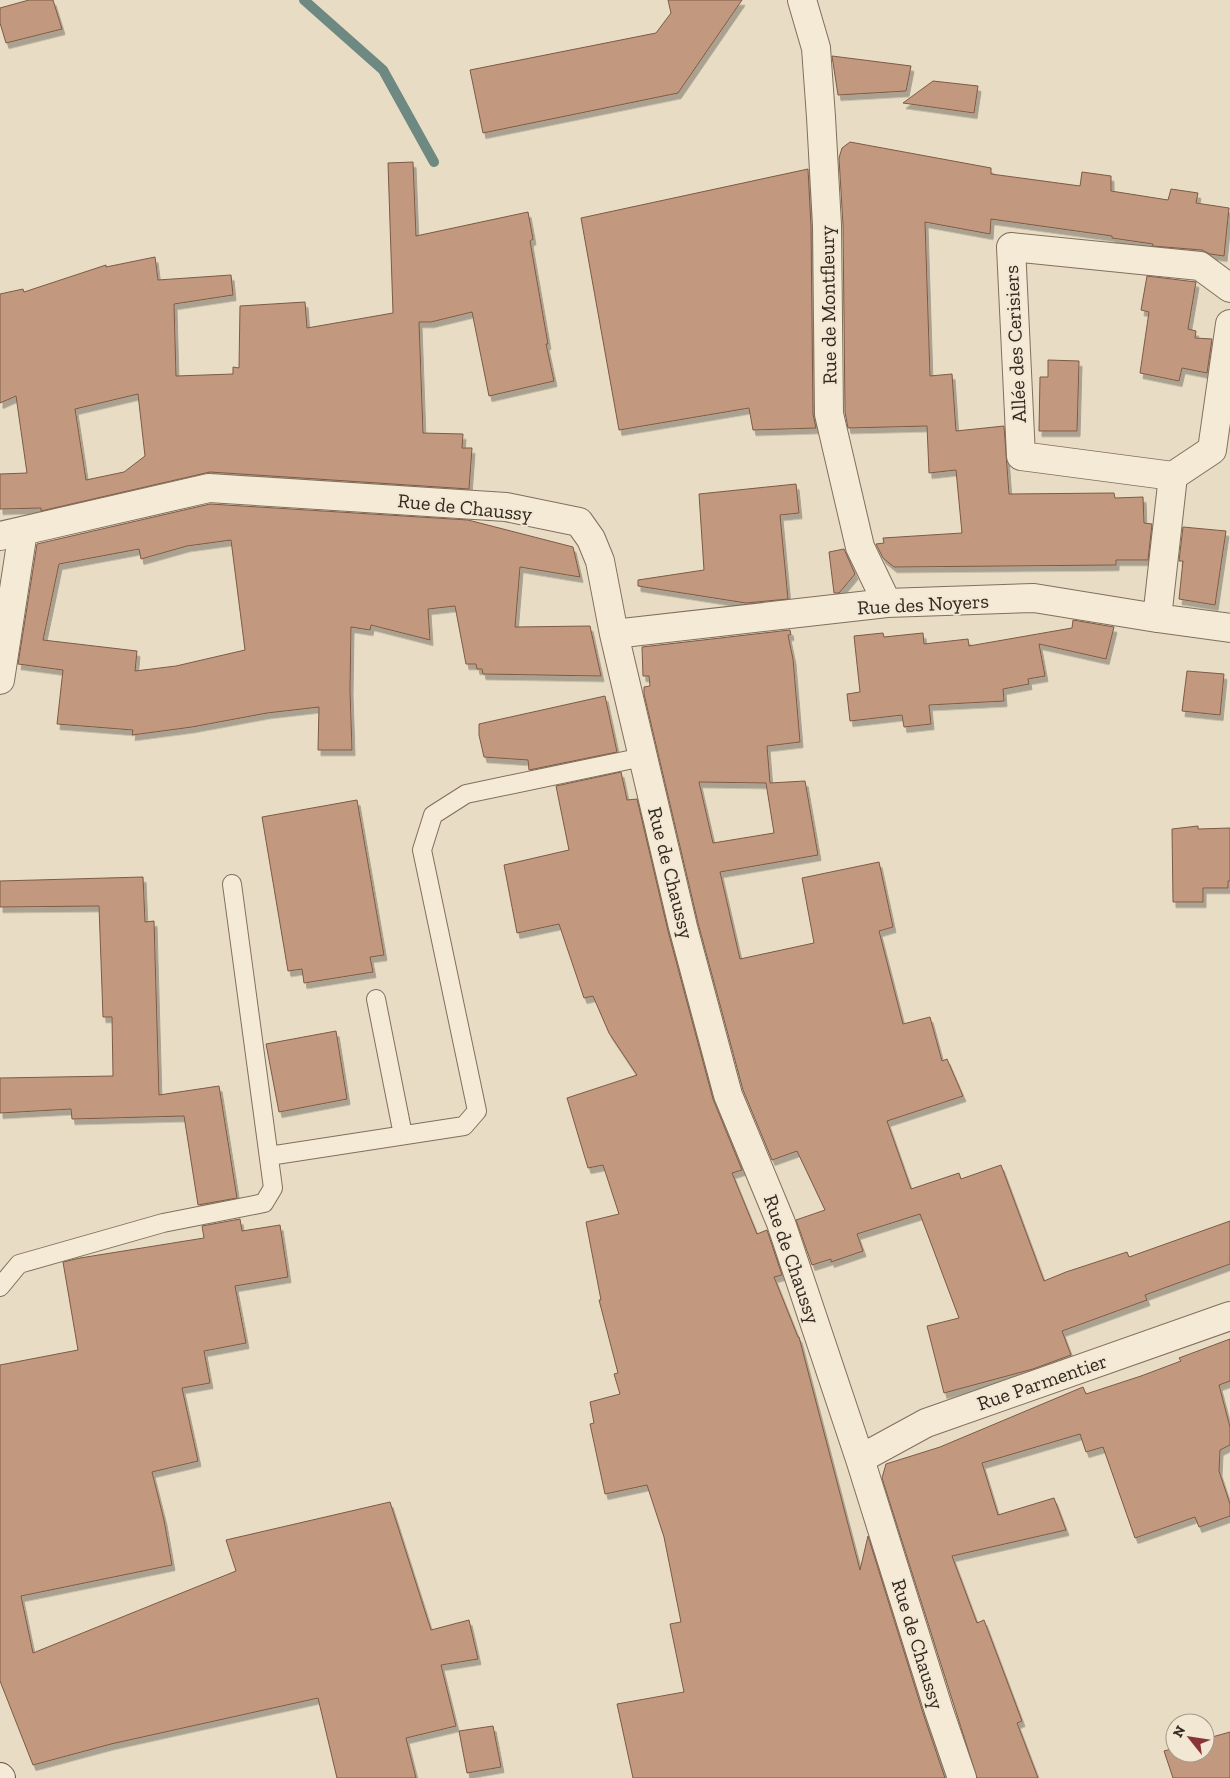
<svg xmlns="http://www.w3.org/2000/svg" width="1230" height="1778" viewBox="0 0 1230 1778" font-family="'Zilla Slab',serif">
<defs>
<filter id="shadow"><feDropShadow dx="3" dy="5.5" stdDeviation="0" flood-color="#0004"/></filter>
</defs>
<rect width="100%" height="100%" fill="#e8dcc4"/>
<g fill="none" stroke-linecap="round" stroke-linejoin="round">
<!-- stream -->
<path stroke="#6e8981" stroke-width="10" d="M 304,0 L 383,70 L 434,162"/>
</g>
<!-- building -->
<path fill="#c2987e" stroke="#7d5a45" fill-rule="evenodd" filter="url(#shadow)" d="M 29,0 L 53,0 L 62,29 L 6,43 L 0,23 L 0,8 Z
M 668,0 L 742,0 L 678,93 L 483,133 L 470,70 L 656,33 L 671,13 Z
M 832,56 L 911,66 L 906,91 L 838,95 Z
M 933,81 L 978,86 L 974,113 L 903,103 Z
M 850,142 L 991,168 L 991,174 L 1080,186 L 1082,172 L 1111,176 L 1111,191 L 1168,200 L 1171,189 L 1198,193 L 1196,203 L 1229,208 L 1224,256 L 1210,254 L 1202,250 L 1152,246 L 1153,244 L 1112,238 L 1112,236 L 991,219 L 990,234 L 925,222 L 930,376 L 952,374 L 956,431 L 1004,426 L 1009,494 L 1114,493 L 1115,498 L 1143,497 L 1144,523 L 1152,524 L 1148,560 L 1116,560 L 1116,565 L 894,567 L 883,558 L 876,544 L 884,543 L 883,538 L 962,533 L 956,470 L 929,473 L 927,426 L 848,428 L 845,412 L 843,225 L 839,158 L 842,148 Z
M 413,162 L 416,236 L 528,212 L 533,239 L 530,241 L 548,344 L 546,344 L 554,381 L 489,396 L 472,312 L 431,322 L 419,322 L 423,433 L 463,434 L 462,448 L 472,448 L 469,489 L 210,472 L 41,511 L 41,508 L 0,509 L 0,474 L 27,473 L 16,396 L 0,403 L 0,294 L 23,289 L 24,292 L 106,265 L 106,267 L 155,257 L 158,280 L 231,275 L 233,295 L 174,304 L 176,376 L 233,374 L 233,367 L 239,368 L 240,306 L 305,302 L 307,328 L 393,313 L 388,163 ZM 138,394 L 145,456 L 124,472 L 86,480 L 75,409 Z
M 808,169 L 811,226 L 813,414 L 816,428 L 753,430 L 749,408 L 619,430 L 581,218 Z
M 1147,276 L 1196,282 L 1188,329 L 1196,331 L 1195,338 L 1212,339 L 1207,373 L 1182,368 L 1179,381 L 1140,373 L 1149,312 L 1141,310 Z
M 1048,360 L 1079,361 L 1077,431 L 1039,431 L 1040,377 L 1048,377 Z
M 796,484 L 799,513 L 780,515 L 788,599 L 746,603 L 638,586 L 638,580 L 704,570 L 699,494 Z
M 210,504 L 468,520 L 573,547 L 580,577 L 520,567 L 515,627 L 590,626 L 601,676 L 483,674 L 482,669 L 477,669 L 476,664 L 466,664 L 455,606 L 428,609 L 430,640 L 371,625 L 370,630 L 351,627 L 350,690 L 352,750 L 318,750 L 319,707 L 267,713 L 192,727 L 132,735 L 133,730 L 57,724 L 63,670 L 18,664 L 37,544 ZM 231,540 L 245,650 L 176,666 L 135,671 L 137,651 L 43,640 L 59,564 L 139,549 L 141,559 L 187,546 Z
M 1183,527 L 1226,531 L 1215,605 L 1179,599 L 1183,561 L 1179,561 Z
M 844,549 L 855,574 L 839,593 L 834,593 L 829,552 Z
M 1073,620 L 1114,627 L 1106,659 L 1039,644 L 1045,676 L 1028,679 L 1029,684 L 1003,689 L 1004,701 L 929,705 L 931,724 L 904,727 L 902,715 L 850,721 L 847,694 L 860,692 L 854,636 L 883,633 L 884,637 L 923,633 L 924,644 L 968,639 L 969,646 L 1072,628 Z
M 790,630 L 791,635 L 788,635 L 793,659 L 800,742 L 767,746 L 770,783 L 805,781 L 818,855 L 720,872 L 740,959 L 814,943 L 802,878 L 879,862 L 893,927 L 879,931 L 903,1024 L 930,1017 L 942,1061 L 947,1059 L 963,1096 L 887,1121 L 911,1189 L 959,1173 L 961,1179 L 1001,1165 L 1044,1281 L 1066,1272 L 1127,1252 L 1129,1257 L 1230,1221 L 1230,1264 L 1145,1295 L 1147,1300 L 1062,1331 L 1071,1355 L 1033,1369 L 944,1393 L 927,1326 L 959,1318 L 920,1214 L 857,1234 L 863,1251 L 831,1262 L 831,1259 L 812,1265 L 796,1220 L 825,1210 L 797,1151 L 772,1160 L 743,1090 L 698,923 L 644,694 L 644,687 L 650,686 L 649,676 L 643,676 L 642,647 ZM 699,782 L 766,783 L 774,833 L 713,843 Z
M 1187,671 L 1224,674 L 1220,715 L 1182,711 Z
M 605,696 L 617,752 L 529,770 L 528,760 L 484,757 L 479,735 L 479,724 Z
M 621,772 L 627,800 L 637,799 L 668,931 L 713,1099 L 742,1170 L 732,1173 L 757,1234 L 767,1230 L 782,1275 L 774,1277 L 798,1337 L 799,1337 L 860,1570 L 868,1536 L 924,1716 L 945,1778 L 633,1778 L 617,1704 L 684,1692 L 670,1624 L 681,1622 L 664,1537 L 647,1485 L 605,1494 L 590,1424 L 594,1423 L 590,1402 L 620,1394 L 614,1374 L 618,1373 L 599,1300 L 601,1300 L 586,1222 L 619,1214 L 603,1165 L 588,1168 L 567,1098 L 637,1075 L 609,1033 L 593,996 L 584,998 L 559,924 L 517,933 L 504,865 L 569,850 L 556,786 Z
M 357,800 L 384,955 L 370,957 L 373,972 L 304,983 L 302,969 L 288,971 L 262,817 Z
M 1198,826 L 1198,829 L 1230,828 L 1230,881 L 1228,881 L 1228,888 L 1203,888 L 1203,902 L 1173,902 L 1172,829 Z
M 143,877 L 145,922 L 154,921 L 159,1095 L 219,1086 L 237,1198 L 198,1205 L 184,1116 L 72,1119 L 71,1109 L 0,1113 L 0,1078 L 113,1076 L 112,1017 L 103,1017 L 99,906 L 0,907 L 0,881 Z
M 336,1031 L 347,1099 L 279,1112 L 266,1044 Z
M 240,1219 L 242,1231 L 280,1225 L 288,1277 L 235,1286 L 246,1343 L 204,1351 L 210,1383 L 182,1388 L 198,1461 L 152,1472 L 164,1520 L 172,1565 L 21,1596 L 33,1653 L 236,1571 L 226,1540 L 390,1502 L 431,1630 L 469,1620 L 478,1659 L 441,1665 L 456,1726 L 406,1738 L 416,1778 L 337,1778 L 318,1698 L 111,1744 L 33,1765 L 0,1681 L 0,1365 L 78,1350 L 63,1262 L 80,1258 L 204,1238 L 202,1226 Z
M 1230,1339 L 1230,1381 L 1219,1385 L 1230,1427 L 1230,1445 L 1220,1450 L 1219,1471 L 1230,1504 L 1230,1516 L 1199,1527 L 1195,1517 L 1135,1538 L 1103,1447 L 1086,1452 L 1080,1434 L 982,1463 L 998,1515 L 1054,1498 L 1066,1530 L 952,1556 L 977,1623 L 984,1620 L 1022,1721 L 1017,1723 L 1038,1778 L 977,1778 L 882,1478 L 886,1464 L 940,1447 L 1083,1387 L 1086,1394 L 1141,1376 L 1181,1361 L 1179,1358 Z
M 493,1726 L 501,1767 L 467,1773 L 459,1731 Z
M 1230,1732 L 1230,1778 L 1173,1778 L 1164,1751 L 1175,1748 L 1175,1753 L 1205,1753 L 1205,1739 Z"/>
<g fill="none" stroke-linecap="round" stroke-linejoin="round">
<!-- service casing -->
<g stroke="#816f5d" stroke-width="20">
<path id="service" d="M 376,999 L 403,1135
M 269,1156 L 464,1126 L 477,1111 L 422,850 L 433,815 L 466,794 L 643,757
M 0,1287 L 19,1264 L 163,1223 L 264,1203 L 273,1188 L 232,884"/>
</g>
<!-- minor casing -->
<g stroke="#816f5d" stroke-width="30">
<path id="minor" d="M 802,0 L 816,48 L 821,117 L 827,225 L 829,414 L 860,547 L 887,603
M 1230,288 L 1200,266 L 1011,247 L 1021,456 L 1173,476 L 1212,450 L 1230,324
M 0,536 L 209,488 L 506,507 L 579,522 L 591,539 L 600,561 L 614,634 L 683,927 L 728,1095 L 781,1223 L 860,1459 L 939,1711 L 962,1778
M 1157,618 L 1173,476
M 614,634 L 887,603 L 1034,598 L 1157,618 L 1230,628
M 0,680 L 23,531
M 860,1459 L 926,1423 L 1230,1316"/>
</g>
<!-- secondary casing -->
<g stroke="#635040" stroke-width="30">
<path id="secondary" d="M 0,1777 L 1,1778"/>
</g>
<!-- service -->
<use href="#service" stroke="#f4ead6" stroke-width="18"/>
<!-- minor -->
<use href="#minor" stroke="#f4ead6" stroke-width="28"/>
<!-- secondary -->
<use href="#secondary" stroke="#f4ead6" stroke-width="28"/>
</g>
<g text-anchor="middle" stroke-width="4" stroke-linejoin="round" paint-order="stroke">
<!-- street labels -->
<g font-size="20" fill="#33281f" stroke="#f1e7d3">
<text transform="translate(828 305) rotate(-91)" y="7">Rue de Montfleury</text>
<text transform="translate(1015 344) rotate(-93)" y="7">Allée des Cerisiers</text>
<text transform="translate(465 507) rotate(6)" y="7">Rue de Chaussy</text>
<text transform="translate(923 604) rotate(-3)" y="7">Rue des Noyers</text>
<text transform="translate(671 873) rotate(76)" y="7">Rue de Chaussy</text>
<text transform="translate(792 1259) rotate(71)" y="7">Rue de Chaussy</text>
<text transform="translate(1042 1382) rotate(-19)" y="7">Rue Parmentier</text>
<text transform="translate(918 1644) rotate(73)" y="7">Rue de Chaussy</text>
</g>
</g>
<!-- north arrow -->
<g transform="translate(1190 1738) rotate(300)"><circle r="24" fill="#f1e7d3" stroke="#a59b8b"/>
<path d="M0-4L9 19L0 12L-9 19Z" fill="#893437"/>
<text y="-8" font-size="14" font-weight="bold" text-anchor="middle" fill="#33281f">N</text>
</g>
</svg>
